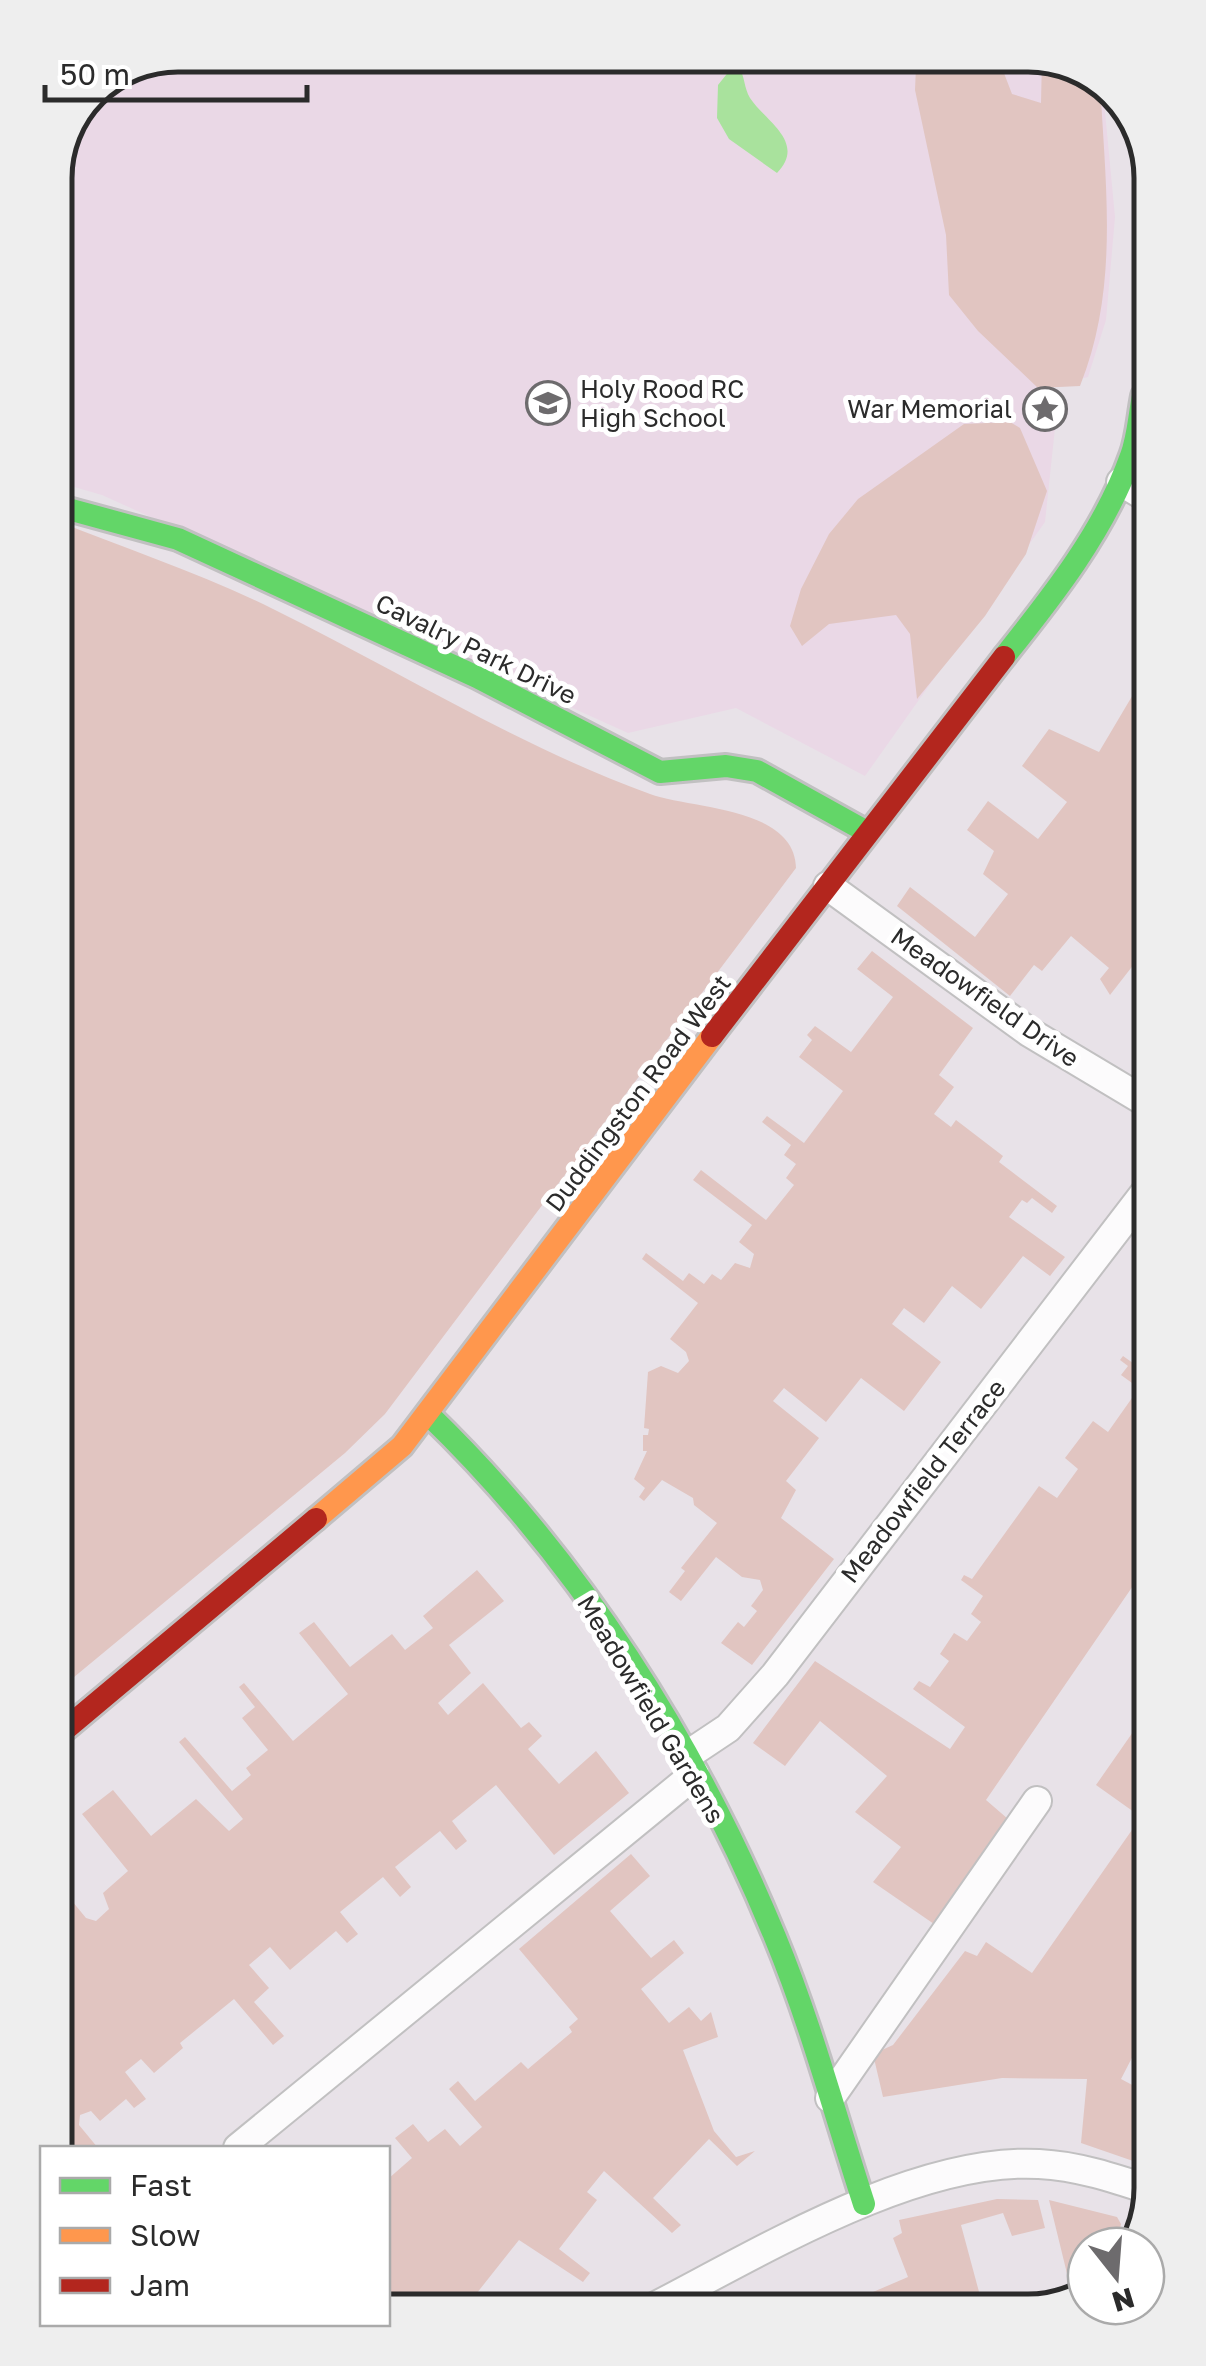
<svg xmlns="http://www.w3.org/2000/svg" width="1206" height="2366" viewBox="0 0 1206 2366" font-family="'Golos Text',sans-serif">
<rect width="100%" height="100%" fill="#e8e2e8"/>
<!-- education -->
<path fill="#ead8e6" d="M 179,55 L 1036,55 L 1102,80 L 1115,217 L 1106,320 L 1088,377 L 1040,390 L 1041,417 L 1055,428 L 1045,522 L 865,776 L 736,708 L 628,733 L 102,495 L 57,482 L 55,171 L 92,91 Z"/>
<!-- green -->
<path fill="#e1c5c1" d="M 945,55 L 997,55 L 1012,94 L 1041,103 L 1042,58 L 1100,80 C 1105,184 1120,286 1080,386 L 1038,388 L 978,331 L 949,295 L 946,235 L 915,90 L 916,67 Z
M 1010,422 L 1020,428 L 1047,491 L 1026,554 L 985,616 L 917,699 L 910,634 L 896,615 L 829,624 L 802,646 L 790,626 L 801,589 L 829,534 L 858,499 L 964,424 Z
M 57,521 C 129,550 206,575 275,610 C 399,671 520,747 650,794 C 689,809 795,806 796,868 L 385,1414 L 345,1453 L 62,1687 Z
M 1144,676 L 1145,950 L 1110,995 L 1100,979 L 1109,968 L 1071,936 L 1042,971 L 1034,965 L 1010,996 L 897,906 L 910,887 L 975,937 L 1008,894 L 983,874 L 994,851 L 967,830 L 988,801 L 1038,839 L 1067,802 L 1022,766 L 1049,729 L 1099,752 Z
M 872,951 L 973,1028 L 939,1075 L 954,1087 L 934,1114 L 951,1127 L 956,1120 L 1003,1156 L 999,1162 L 1057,1206 L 1052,1213 L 1032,1198 L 1027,1203 L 1022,1200 L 1009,1217 L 1065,1257 L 1050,1276 L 1023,1256 L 981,1309 L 952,1286 L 924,1323 L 904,1308 L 892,1324 L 941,1362 L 904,1411 L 861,1378 L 826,1422 L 784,1388 L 773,1401 L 819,1438 L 786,1481 L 796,1490 L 781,1518 L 834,1559 L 752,1665 L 721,1643 L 738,1622 L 744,1627 L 757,1611 L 751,1606 L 763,1590 L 760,1580 L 742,1577 L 716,1557 L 681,1601 L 669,1592 L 685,1571 L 681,1568 L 717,1523 L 694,1505 L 693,1498 L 662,1480 L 644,1501 L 639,1497 L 645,1488 L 634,1479 L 647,1451 L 643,1451 L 643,1435 L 648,1435 L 649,1429 L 644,1428 L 648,1372 L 661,1366 L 678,1373 L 689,1361 L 686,1352 L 670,1339 L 698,1303 L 642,1259 L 646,1253 L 683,1281 L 689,1273 L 704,1284 L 712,1274 L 721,1280 L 735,1263 L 750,1268 L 754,1254 L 739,1242 L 752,1225 L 693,1180 L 701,1170 L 766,1220 L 794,1185 L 786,1178 L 796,1164 L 784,1155 L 791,1145 L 762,1122 L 767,1116 L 804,1143 L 843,1091 L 799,1057 L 812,1040 L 807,1035 L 815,1026 L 851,1052 L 893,997 L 857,969 Z
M 1123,1356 L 1147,1373 L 1148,1564 L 986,1800 L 1008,1819 L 934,1924 L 873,1882 L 901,1847 L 855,1812 L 887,1776 L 820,1721 L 785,1766 L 753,1743 L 815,1661 L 950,1749 L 965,1727 L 913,1689 L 919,1681 L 930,1687 L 949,1661 L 940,1654 L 954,1633 L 967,1641 L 981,1622 L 971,1614 L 983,1596 L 961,1580 L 964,1575 L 972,1579 L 1039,1486 L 1057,1498 L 1078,1469 L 1065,1458 L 1093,1421 L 1108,1432 L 1139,1388 L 1121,1375 L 1128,1366 L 1120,1360 Z
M 477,1570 L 504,1601 L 449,1645 L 471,1673 L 438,1703 L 448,1715 L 483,1683 L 521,1728 L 529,1722 L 542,1736 L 528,1749 L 559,1784 L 596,1751 L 629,1793 L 554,1855 L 496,1785 L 452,1821 L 467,1841 L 456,1850 L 440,1831 L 395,1867 L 411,1887 L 400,1897 L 383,1877 L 340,1912 L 358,1934 L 347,1943 L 336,1931 L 290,1970 L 270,1947 L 249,1965 L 269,1988 L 254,2002 L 284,2036 L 273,2045 L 234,1999 L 180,2043 L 183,2048 L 154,2073 L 141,2059 L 125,2072 L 146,2099 L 134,2108 L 126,2099 L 100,2121 L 91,2111 L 80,2115 L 79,2125 L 98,2148 L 64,2148 L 63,1890 L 86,1918 L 96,1921 L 109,1909 L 103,1893 L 128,1871 L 82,1814 L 113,1790 L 151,1836 L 196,1799 L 229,1831 L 243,1819 L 179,1742 L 185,1737 L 232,1791 L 251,1775 L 246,1768 L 268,1750 L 242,1718 L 255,1707 L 239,1687 L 244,1683 L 293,1741 L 348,1694 L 299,1633 L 314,1622 L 350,1667 L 392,1634 L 405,1650 L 433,1628 L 423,1616 Z
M 1149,1709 L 1150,2023 L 1121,2079 L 1151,2095 L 1151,2132 L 1136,2162 L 1081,2143 L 1087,2079 L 1002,2078 L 883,2097 L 873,2054 L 893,2045 L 965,1951 L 977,1956 L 986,1942 L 1032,1973 L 1141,1817 L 1096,1785 Z
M 631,1854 L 650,1876 L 610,1911 L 651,1958 L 674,1940 L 684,1953 L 641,1989 L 669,2023 L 689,2007 L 701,2021 L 711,2012 L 718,2037 L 683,2050 L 714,2131 L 736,2157 L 755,2151 L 737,2166 L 709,2139 L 653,2198 L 681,2225 L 672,2233 L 604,2171 L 587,2192 L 597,2200 L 559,2249 L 590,2273 L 583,2282 L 519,2240 L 469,2303 L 474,2308 L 448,2308 L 433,2298 L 426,2308 L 388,2309 L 388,2179 L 412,2158 L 395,2138 L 413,2124 L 428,2142 L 445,2129 L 460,2146 L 482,2127 L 449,2089 L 458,2081 L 475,2101 L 521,2062 L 528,2069 L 572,2032 L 569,2027 L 578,2019 L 519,1949 Z
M 997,2199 L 1038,2200 L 1045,2228 L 1012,2236 L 1003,2213 L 961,2225 L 982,2303 L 845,2304 L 908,2277 L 893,2238 L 902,2233 L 899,2220 Z
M 1049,2200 L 1117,2217 L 1121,2224 L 1116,2246 L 1086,2246 L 1086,2292 L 1074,2302 Z"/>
<!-- water -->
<path fill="#a9e29d" d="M 739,67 C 745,77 744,88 750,98 C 765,121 807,142 777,173 L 729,139 L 717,118 L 718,85 L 730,70 Z"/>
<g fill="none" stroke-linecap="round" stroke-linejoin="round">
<!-- street casing -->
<g stroke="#c1c0c1" stroke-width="32">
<path id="street" d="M 1121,482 L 1143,495
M 828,886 L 1029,1032 L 1146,1102
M 686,1756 L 728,1728 L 775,1675 L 1147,1190
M 830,2098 L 1037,1801
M 238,2148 L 695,1774
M 656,2306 C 762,2251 917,2157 1039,2164 C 1078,2166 1114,2178 1150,2190"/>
</g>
<!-- fast casing -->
<g stroke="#c1c0c1" stroke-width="28">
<path id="fast" d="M 57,506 L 178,539 L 477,677 L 660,772 L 726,766 L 757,771 L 867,832
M 1004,657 C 1052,597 1105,530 1131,456 C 1138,438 1139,416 1143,396
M 428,1414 C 579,1560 695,1743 775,1937 C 811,2024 835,2115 864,2204"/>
</g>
<!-- slow casing -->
<g stroke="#c1c0c1" stroke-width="28">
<path id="slow" d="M 316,1519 L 402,1446 L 712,1036"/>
</g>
<!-- jam casing -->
<g stroke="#c1c0c1" stroke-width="28">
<path id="jam" d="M 712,1036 L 1004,657
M 62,1732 L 316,1519"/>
</g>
<!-- street -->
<use href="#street" stroke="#fcfbfc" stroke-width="28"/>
<!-- fast -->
<use href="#fast" stroke="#63d668" stroke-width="22"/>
<!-- slow -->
<use href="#slow" stroke="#ff974d" stroke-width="22"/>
<!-- jam -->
<use href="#jam" stroke="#b3261e" stroke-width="22"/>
</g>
<!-- icons -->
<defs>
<g id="school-ring" transform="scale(2.25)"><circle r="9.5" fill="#fff" stroke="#6d6b6d" stroke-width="1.5"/><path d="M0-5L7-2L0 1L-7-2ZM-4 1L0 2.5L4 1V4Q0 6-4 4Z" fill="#6d6b6d"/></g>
<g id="sight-ring" transform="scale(2.25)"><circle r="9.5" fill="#fff" stroke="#6d6b6d" stroke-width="1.5"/><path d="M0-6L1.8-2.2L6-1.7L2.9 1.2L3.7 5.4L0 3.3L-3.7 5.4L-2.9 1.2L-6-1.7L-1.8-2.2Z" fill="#6d6b6d"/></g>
</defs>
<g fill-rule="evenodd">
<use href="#school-ring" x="548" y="403"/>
<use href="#sight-ring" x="1045" y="409"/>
</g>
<g text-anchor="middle" stroke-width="10" stroke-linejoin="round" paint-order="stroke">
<!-- poi labels -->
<g font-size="25" fill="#2b2b2b" stroke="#fff" text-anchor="start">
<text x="580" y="398">Holy Rood RC<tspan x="580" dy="29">High School</tspan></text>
<text x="1012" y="418" text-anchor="end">War Memorial</text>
</g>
<!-- street labels -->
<g font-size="25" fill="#2b2b2b" stroke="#fff">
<text transform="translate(476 649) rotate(26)" y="9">Cavalry Park Drive</text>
<text transform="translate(985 997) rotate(35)" y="9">Meadowfield Drive</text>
<text transform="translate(638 1093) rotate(-53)" y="9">Duddingston Road West</text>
<text transform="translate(923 1481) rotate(-52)" y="9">Meadowfield Terrace</text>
<text transform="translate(651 1709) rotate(59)" y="9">Meadowfield Gardens</text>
</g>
</g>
<!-- crop -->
<path d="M0 0H1206V2366H0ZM178 72H1028A106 106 0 0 1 1134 178V2188A106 106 0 0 1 1028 2294H178A106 106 0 0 1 72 2188V178A106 106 0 0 1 178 72Z" fill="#eee" fill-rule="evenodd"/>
<path fill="none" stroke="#2b2b2b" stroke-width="5" d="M178 72H1028A106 106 0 0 1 1134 178V2188A106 106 0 0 1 1028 2294H178A106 106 0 0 1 72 2188V178A106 106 0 0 1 178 72Z"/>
<!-- legend -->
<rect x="40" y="2146" width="350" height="180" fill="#ffffff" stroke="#aaaaaa" stroke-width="2.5"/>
<rect x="60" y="2178" width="50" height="15" fill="#63d668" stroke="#aaaaaa" stroke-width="2.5"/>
<text x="130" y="2196" font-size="30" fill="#2b2b2b">Fast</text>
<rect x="60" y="2228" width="50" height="15" fill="#ff974d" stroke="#aaaaaa" stroke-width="2.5"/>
<text x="130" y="2246" font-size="30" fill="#2b2b2b">Slow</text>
<rect x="60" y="2278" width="50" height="15" fill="#b3261e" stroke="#aaaaaa" stroke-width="2.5"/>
<text x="130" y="2296" font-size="30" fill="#2b2b2b">Jam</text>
<!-- north arrow -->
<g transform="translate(1116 2276) rotate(163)"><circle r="48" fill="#ffffff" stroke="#aaaaaa" stroke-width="2.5"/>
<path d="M0-8L18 38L0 25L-18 38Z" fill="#6d6b6d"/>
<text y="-15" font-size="28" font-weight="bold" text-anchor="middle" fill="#2b2b2b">N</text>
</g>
<!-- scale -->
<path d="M45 85v15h262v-15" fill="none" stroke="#2b2b2b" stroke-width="5"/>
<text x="60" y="85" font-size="30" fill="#2b2b2b" stroke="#ffffff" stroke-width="8" paint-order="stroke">50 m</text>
</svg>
